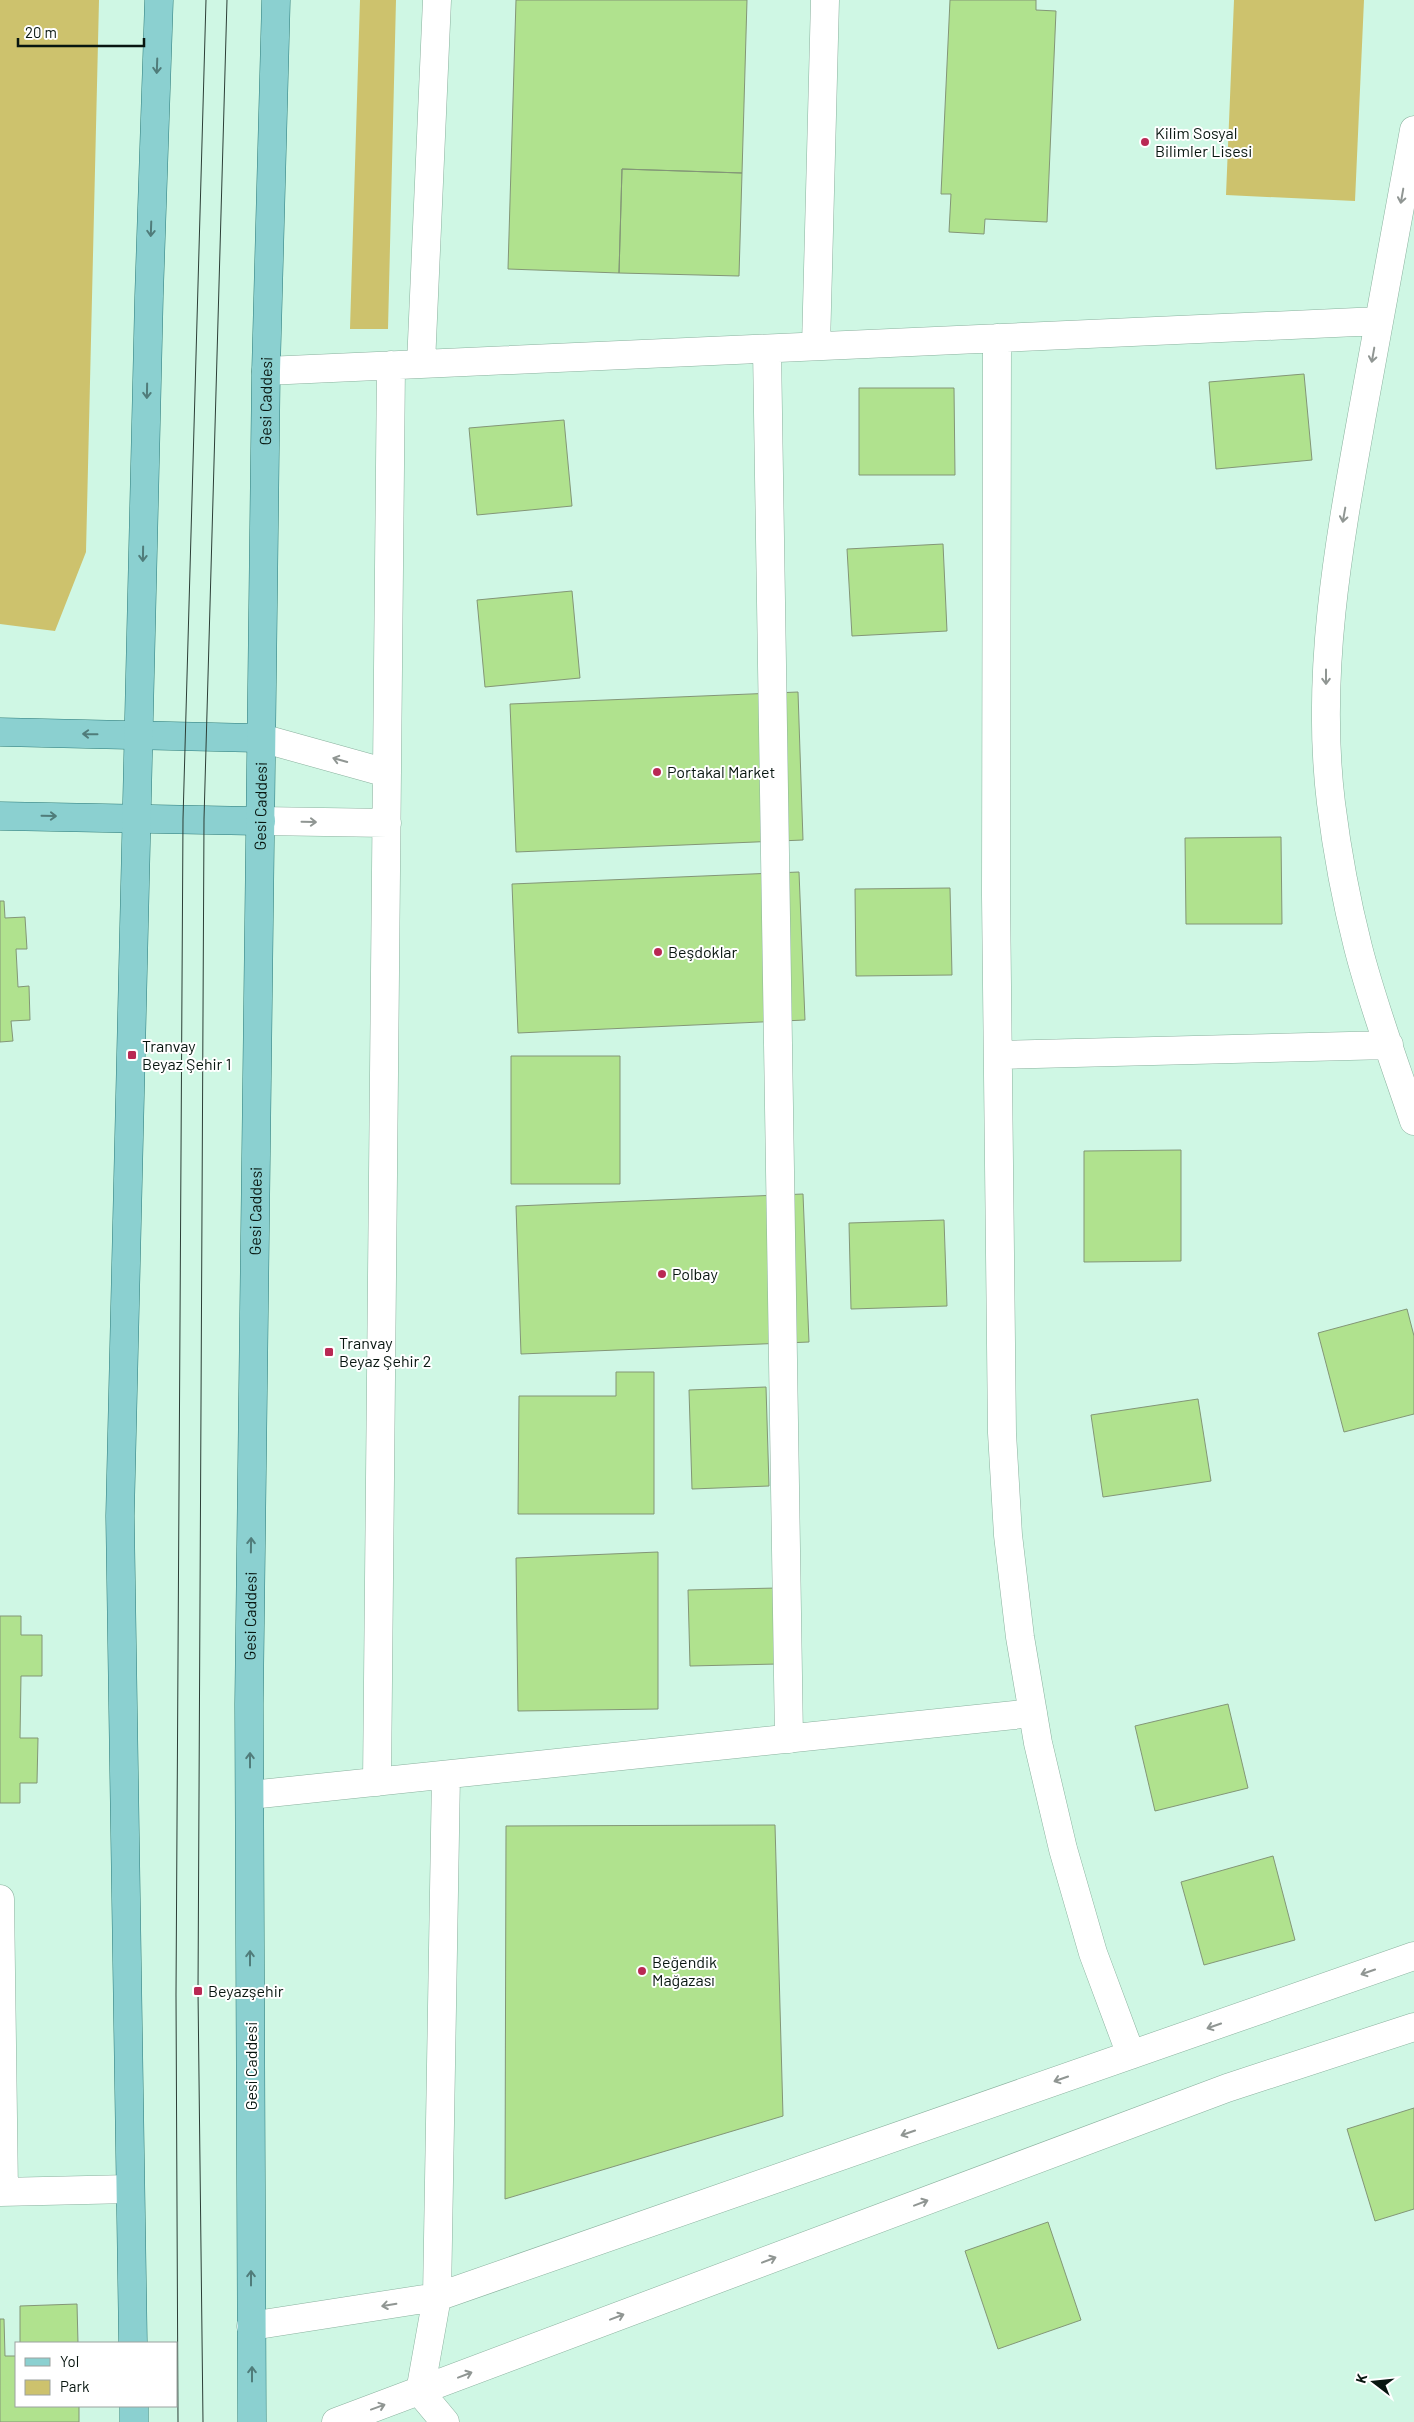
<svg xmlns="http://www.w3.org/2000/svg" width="1414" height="2422" viewBox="0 0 1414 2422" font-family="Barlow,sans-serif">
<rect width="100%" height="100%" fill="#cff7e4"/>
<!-- green -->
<path fill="#cdc26d" d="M 0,0 L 99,0 L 86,552 L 55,631 L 0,624 Z
M 360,0 L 396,0 L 388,329 L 350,329 Z
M 1234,0 L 1364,0 L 1355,201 L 1226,195 Z"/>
<!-- building -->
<path fill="#b0e28e" stroke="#839677" d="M 516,0 L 747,0 L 742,173 L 622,169 L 619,273 L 508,269 Z
M 950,0 L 1036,0 L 1036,10 L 1056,11 L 1047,222 L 985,219 L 984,234 L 949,232 L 951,194 L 941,194 Z
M 622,169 L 742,173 L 739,276 L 619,273 Z
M 1304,374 L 1312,460 L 1216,469 L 1209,382 Z
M 859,388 L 954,388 L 955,475 L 859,475 Z
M 564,420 L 572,506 L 477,515 L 469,428 Z
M 943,544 L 947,631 L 852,636 L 847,549 Z
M 572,591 L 580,678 L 485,687 L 477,600 Z
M 798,692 L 803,840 L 516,852 L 510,704 Z
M 1281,837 L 1282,924 L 1186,924 L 1185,838 Z
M 799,872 L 805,1020 L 518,1033 L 512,884 Z
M 950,888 L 952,975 L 856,976 L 855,889 Z
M 0,901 L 4,901 L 5,918 L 25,917 L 27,949 L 16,949 L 18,987 L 29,986 L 30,1020 L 11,1021 L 13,1041 L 0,1042 Z
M 511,1056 L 620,1056 L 620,1184 L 511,1184 Z
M 1181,1150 L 1181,1261 L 1084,1262 L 1084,1151 Z
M 803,1194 L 809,1342 L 521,1354 L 516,1206 Z
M 944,1220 L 947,1306 L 851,1309 L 849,1223 Z
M 1407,1309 L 1414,1336 L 1414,1414 L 1344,1432 L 1318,1333 Z
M 616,1372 L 654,1372 L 654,1514 L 518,1514 L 519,1396 L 616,1396 Z
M 766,1387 L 769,1486 L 692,1489 L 689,1390 Z
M 1198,1399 L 1211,1481 L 1103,1497 L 1091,1415 Z
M 658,1552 L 658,1709 L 518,1711 L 516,1558 Z
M 777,1588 L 778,1664 L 690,1666 L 688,1590 Z
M 0,1616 L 21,1616 L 21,1635 L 42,1635 L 42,1676 L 21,1676 L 20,1738 L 38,1738 L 37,1783 L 20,1783 L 20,1803 L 0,1803 Z
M 1228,1704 L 1248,1788 L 1155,1811 L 1135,1726 Z
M 775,1825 L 783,2116 L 505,2199 L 506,1826 Z
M 1273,1856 L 1295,1940 L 1204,1965 L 1181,1882 Z
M 1414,2108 L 1414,2209 L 1375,2221 L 1347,2129 Z
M 1048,2222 L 1081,2320 L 998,2349 L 965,2251 Z
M 77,2304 L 78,2343 L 20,2343 L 20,2306 Z
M 0,2319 L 4,2319 L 5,2356 L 16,2356 L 16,2406 L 79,2406 L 79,2422 L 0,2422 Z"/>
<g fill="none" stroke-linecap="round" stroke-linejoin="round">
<!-- minor casing -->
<g stroke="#8ab19e" stroke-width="29">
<path id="minor" d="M 1414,130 C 1397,225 1380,320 1362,415 C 1339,543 1315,672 1331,803 C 1337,851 1346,900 1358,947 C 1373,1006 1395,1064 1414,1121
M 997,338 L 996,896 L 1002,1433 L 1008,1535 L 1020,1637 L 1038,1743 L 1063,1849 L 1093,1953 L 1131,2055
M 816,346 L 825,0
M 767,349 L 789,1739
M 421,364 L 437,0
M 266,371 L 1379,321
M 261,738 L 387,773
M 261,821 L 387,823
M 999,1055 L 1389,1045
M 377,1782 L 391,365
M 250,1795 L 1033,1713
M 0,1899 L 4,2192
M 0,2192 L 130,2189
M 251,2326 L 437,2297 L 1414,1956
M 420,2392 L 437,2297 L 446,1775
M 420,2392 L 445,2422
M 336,2422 L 1227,2088 L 1414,2027"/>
</g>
<!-- major casing -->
<g stroke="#2b7a79" stroke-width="29">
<g id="major">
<path d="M 0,732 L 261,738"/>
<path d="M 0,816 L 261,821"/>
<path d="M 133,2343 L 120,1516 L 149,296 L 159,0"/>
<path d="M 134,2406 L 134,2422"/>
<path id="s1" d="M 252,2422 L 249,1704 L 266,371 L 276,0"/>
</g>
</g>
<!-- minor -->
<use href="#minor" stroke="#fff" stroke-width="28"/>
<!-- major -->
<use href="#major" stroke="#8bd0d0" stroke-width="28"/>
<!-- tram -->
<path stroke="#2c3e36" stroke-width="1" d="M 178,2422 L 176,1994 L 183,819 L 206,0
M 203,2422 L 198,1991 L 204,819 L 227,0"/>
</g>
<!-- one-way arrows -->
<defs><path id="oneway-shaft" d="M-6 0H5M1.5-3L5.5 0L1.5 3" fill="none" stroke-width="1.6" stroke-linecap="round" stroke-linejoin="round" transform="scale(1.25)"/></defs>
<g stroke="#507c7a">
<use href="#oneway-shaft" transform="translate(157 66) rotate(92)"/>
<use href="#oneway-shaft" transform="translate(151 229) rotate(92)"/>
<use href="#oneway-shaft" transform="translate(147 391) rotate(91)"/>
<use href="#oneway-shaft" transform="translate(143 554) rotate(91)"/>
<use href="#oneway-shaft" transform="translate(90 734) rotate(-179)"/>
<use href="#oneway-shaft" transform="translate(49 816) rotate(1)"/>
<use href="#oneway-shaft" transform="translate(251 1545) rotate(-89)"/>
<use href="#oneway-shaft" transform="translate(250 1760) rotate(-90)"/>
<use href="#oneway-shaft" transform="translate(250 1958) rotate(-90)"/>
<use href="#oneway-shaft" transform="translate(251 2278) rotate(-90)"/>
<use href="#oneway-shaft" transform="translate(252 2374) rotate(-90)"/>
</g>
<g stroke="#909693">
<use href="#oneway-shaft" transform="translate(1402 196) rotate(100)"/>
<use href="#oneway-shaft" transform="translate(1373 355) rotate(100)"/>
<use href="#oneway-shaft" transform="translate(1344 515) rotate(100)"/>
<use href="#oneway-shaft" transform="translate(1326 677) rotate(90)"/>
<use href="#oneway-shaft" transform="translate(340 760) rotate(-164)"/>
<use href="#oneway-shaft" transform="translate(309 822) rotate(1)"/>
<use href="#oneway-shaft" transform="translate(1368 1972) rotate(161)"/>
<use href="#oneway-shaft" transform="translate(1214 2026) rotate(161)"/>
<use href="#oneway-shaft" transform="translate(1061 2079) rotate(161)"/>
<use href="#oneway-shaft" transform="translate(908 2133) rotate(161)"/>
<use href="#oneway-shaft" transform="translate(921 2203) rotate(-21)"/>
<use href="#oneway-shaft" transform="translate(769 2260) rotate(-21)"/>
<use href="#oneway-shaft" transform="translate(389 2305) rotate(171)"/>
<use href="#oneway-shaft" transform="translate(617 2317) rotate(-21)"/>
<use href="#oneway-shaft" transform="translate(465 2375) rotate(-21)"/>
<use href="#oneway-shaft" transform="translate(378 2407) rotate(-20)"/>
</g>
<!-- markers -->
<g fill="#b92954" stroke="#fff" stroke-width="2">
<circle cx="1145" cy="142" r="5"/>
<circle cx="657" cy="772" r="5"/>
<circle cx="658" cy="952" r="5"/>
<rect x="127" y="1050" width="10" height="10" rx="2.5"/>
<circle cx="662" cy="1274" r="5"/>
<rect x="324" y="1347" width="10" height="10" rx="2.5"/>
<circle cx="642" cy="1971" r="5"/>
<rect x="193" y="1986" width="10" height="10" rx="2.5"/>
</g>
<g text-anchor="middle" stroke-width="4" stroke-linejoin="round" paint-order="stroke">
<!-- poi labels -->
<g font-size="16" fill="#081610" stroke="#fff" text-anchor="start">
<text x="1155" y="139">Kilim Sosyal<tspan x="1155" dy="18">Bilimler Lisesi</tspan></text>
<text x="667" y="778">Portakal Market</text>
<text x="668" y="958">Beşdoklar</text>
<text x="142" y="1052">Tranvay<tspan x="142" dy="18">Beyaz Şehir 1</tspan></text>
<text x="672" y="1280">Polbay</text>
<text x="339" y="1349">Tranvay<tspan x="339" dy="18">Beyaz Şehir 2</tspan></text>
<text x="652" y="1968">Beğendik<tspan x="652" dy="18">Mağazası</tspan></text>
<text x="208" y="1997">Beyazşehir</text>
</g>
<!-- street labels -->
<g font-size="16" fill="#081610" stroke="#fff">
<text dy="6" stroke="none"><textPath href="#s1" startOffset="2021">Gesi Caddesi</textPath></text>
<text dy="6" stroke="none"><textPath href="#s1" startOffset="1616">Gesi Caddesi</textPath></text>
<text dy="6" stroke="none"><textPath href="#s1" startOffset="1211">Gesi Caddesi</textPath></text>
<text dy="6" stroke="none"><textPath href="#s1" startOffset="806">Gesi Caddesi</textPath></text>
<text transform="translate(251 2066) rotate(-90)" y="6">Gesi Caddesi</text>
</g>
</g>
<!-- legend -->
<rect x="15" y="2342" width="162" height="65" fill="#ffffff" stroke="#9ca29f"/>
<rect x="25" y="2358" width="25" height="8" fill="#8bd0d0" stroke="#9ca29f"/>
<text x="60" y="2367" font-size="15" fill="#081610">Yol</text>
<rect x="25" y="2380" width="25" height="15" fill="#cdc26d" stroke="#9ca29f"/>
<text x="60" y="2392" font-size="15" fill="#081610">Park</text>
<!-- north arrow -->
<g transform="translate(1374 2382) rotate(286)" stroke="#ffffff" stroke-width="4" paint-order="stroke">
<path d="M0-4L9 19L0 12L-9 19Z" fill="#081610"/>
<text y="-8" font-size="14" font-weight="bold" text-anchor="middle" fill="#081610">K</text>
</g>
<!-- scale -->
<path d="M18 38v8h126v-8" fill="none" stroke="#081610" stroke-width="2.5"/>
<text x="25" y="38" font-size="15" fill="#081610" stroke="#ffffff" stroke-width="4" paint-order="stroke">20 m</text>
</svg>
